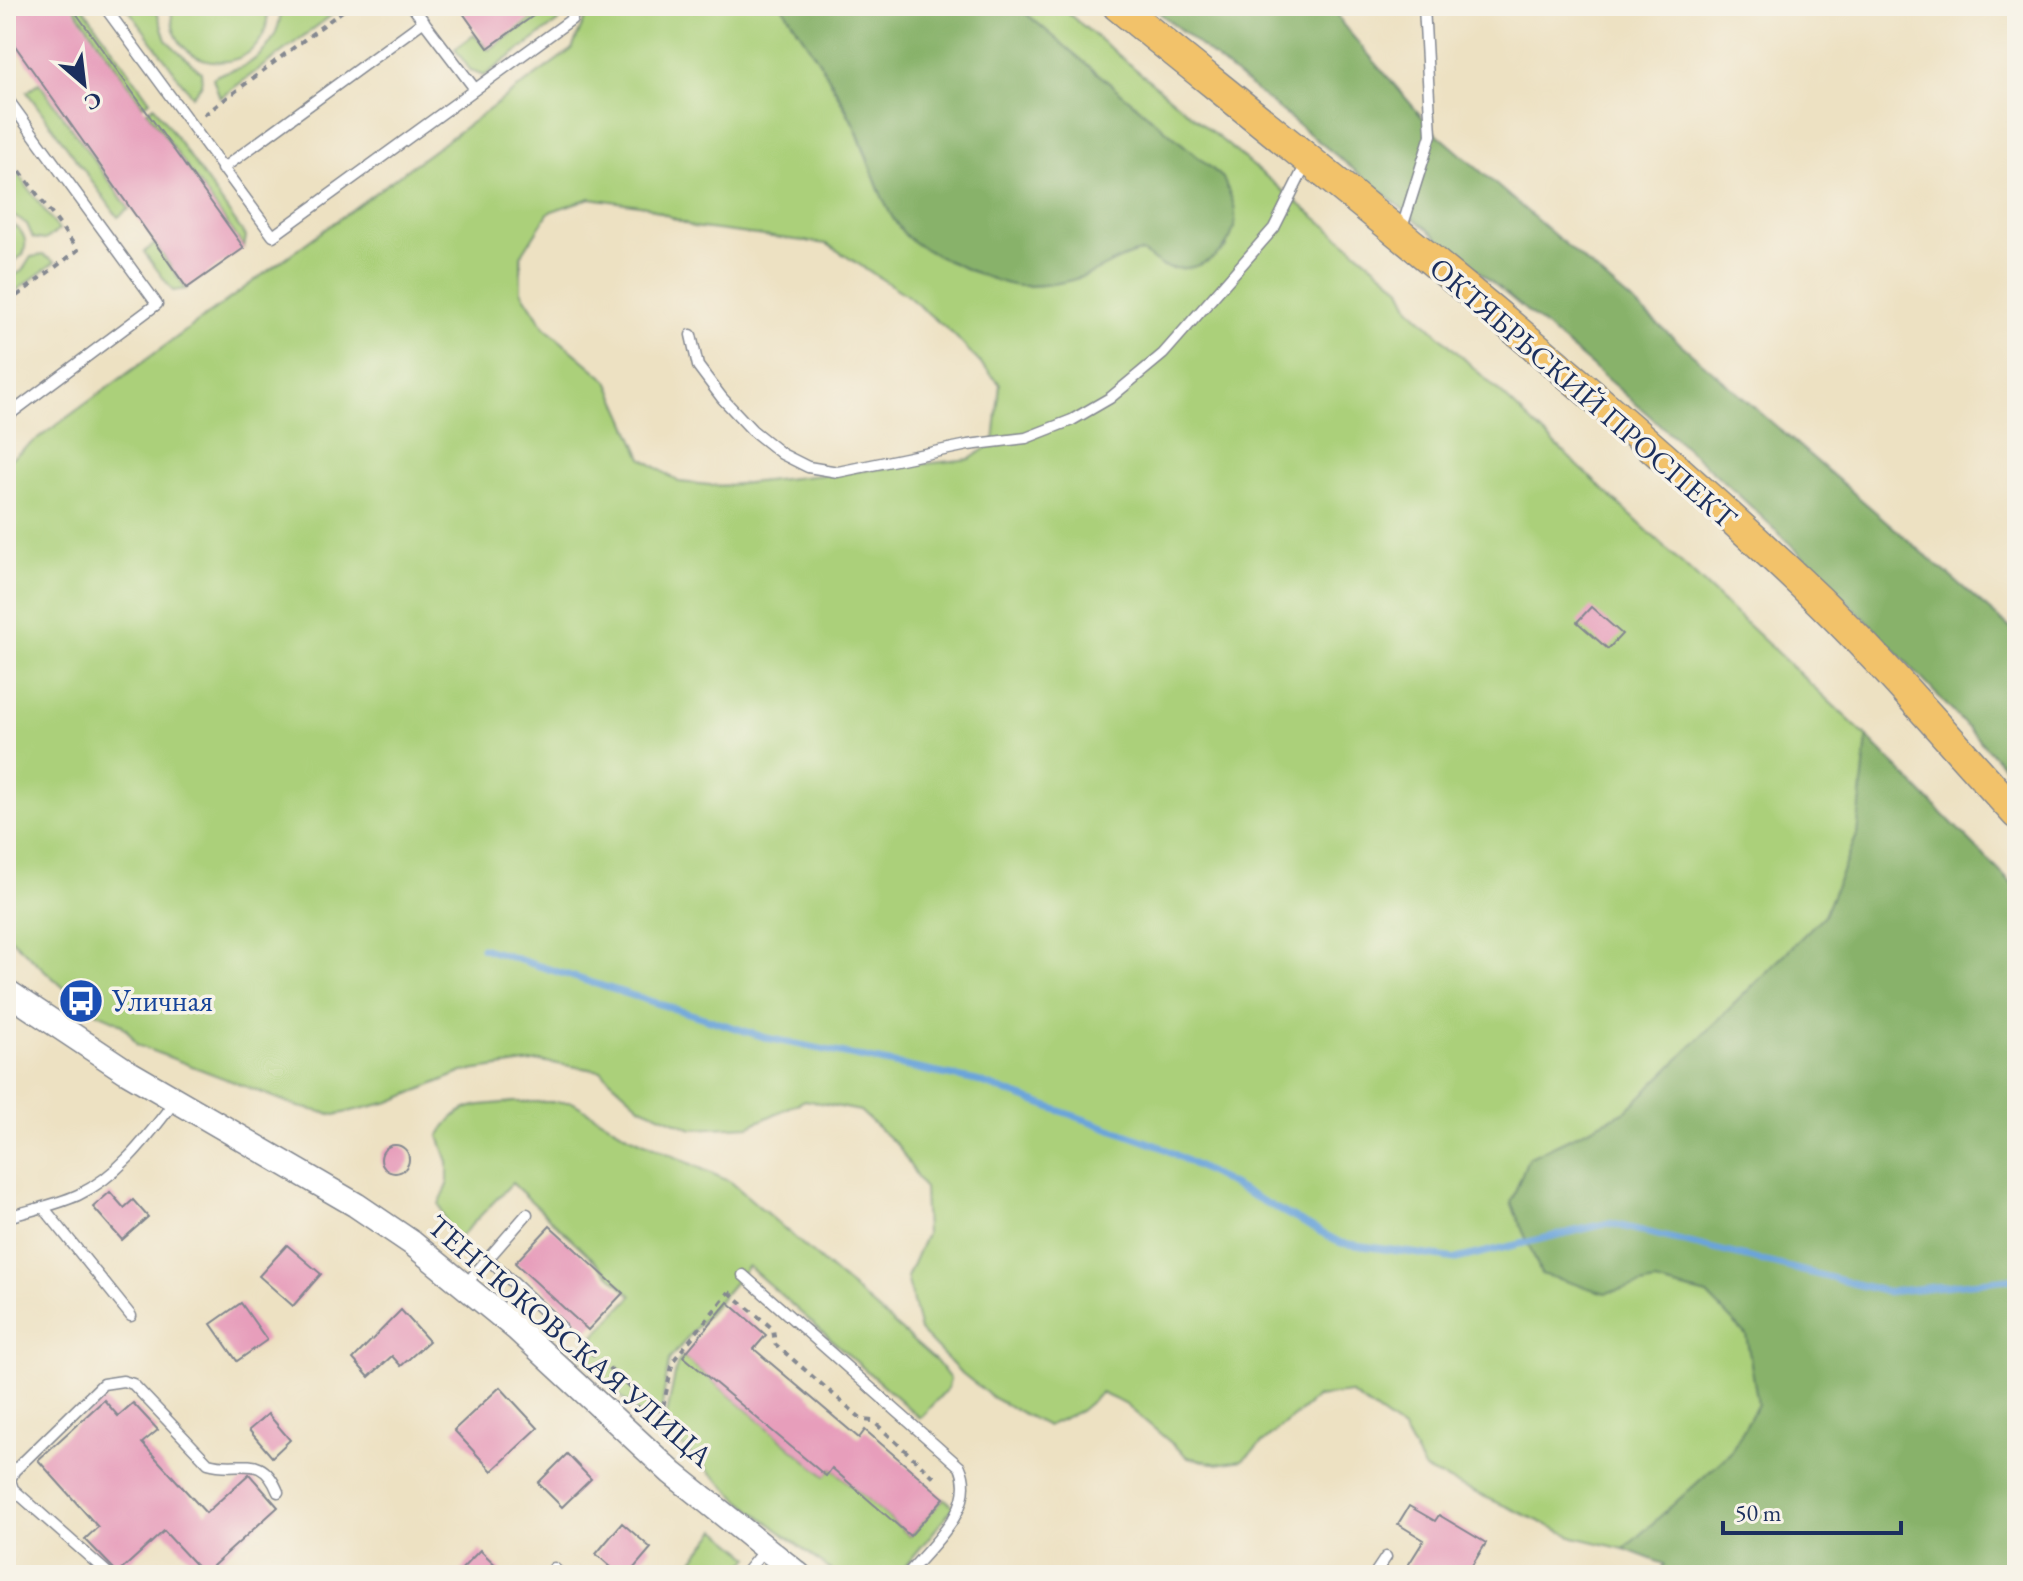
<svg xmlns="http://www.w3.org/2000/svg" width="2023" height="1581" viewBox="0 0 2023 1581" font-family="'EB Garamond',serif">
<rect width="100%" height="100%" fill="#f7f3e8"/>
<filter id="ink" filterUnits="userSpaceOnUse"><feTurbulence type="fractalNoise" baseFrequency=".0125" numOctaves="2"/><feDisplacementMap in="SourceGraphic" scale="16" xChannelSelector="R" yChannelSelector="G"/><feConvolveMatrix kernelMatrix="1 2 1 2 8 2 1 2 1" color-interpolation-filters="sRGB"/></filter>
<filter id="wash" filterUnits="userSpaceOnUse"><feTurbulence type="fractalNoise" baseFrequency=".006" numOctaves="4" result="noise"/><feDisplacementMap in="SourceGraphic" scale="32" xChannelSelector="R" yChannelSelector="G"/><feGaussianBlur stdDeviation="1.8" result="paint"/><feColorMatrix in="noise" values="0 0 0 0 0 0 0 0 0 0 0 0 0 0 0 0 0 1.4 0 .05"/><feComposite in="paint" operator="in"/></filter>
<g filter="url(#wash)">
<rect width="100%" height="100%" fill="#ede1c2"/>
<!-- green -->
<path fill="#abd07a" stroke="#63806c" stroke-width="2" fill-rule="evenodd" d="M 73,6 L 82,6 L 150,101 L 143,105 Z
M 126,6 L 157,12 L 166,40 L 201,72 L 202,84 L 192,96 Z
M 172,6 L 267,6 C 275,79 165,81 172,6 Z
M 281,6 L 344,6 L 220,98 L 213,78 C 221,71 232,71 242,67 C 267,55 281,33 281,6 Z
M 544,6 L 552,6 L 559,21 L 484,76 L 471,71 L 455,49 L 474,35 L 489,50 L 546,9 Z
M 586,6 L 782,6 L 819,61 L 854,125 L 880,193 L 947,261 L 1017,286 L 1084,276 L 1129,254 L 1143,252 C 1177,277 1193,270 1227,247 L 1223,178 L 1017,6 L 1059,6 L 1400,287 L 1411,309 L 1867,737 L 1863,836 L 1655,1276 L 1710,1289 L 1751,1332 L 1765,1405 L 1733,1458 L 1624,1549 L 1574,1537 L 1425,1470 L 1403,1430 L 1350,1393 L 1317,1397 L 1242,1460 L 1217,1464 L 1188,1457 L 1125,1404 L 1101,1393 L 1080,1411 L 1047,1426 L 993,1398 L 958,1370 L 920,1331 L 907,1277 L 926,1234 L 924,1188 L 898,1146 L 860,1111 L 805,1100 L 749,1126 L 692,1129 L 641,1107 L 601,1071 L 540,1061 L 463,1072 L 390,1102 L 335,1115 L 299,1107 L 137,1045 C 119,1012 106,1022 83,1004 C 57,983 32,958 7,935 L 6,462 L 572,49 L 587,14 ZM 590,198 L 646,206 L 693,227 L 827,244 L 905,294 L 954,335 L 1000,384 L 994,442 L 970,459 L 720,486 L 679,482 L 642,458 L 608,381 L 545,328 L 521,291 L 521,256 L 549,212 Z
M 39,83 L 129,209 L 118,217 L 27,92 Z
M 154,106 L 246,237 L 244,247 L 147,111 Z
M 6,158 L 59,230 L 45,240 L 33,238 L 27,224 L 6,212 Z
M 7,223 C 23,228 29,240 23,255 L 6,266 Z
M 155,244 L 186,289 L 173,291 L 144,252 Z
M 43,255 L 55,262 L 6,298 L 6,280 L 22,271 L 31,257 Z
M 514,1102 L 572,1102 L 627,1135 L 731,1182 L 937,1362 L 950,1379 L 948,1388 L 920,1418 L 748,1266 L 669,1360 L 660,1420 L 651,1412 L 645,1420 L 577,1354 L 632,1296 L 512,1183 L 454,1243 L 439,1204 L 448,1185 L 448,1162 L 439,1136 C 460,1101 476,1106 514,1102 Z
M 683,1356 L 825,1476 L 832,1468 L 910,1536 L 944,1498 L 954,1507 L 898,1575 L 837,1575 L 742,1502 L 664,1429 L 677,1364 Z
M 717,1530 L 750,1557 L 735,1575 L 681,1575 Z"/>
<!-- forest -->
<path fill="#88b26a" stroke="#527064" stroke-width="2" d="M 782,6 L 1017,6 L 1223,178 C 1227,189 1235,202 1235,213 C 1238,250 1198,277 1163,266 C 1156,263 1149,256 1142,252 C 1122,255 1106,267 1087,275 C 1067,283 1042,286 1021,286 C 1000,286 920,251 905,235 C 879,205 871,161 854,125 C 835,83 808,44 782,6 Z
M 1151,6 L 1334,6 L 1343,25 L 1435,132 L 2017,634 L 2017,781 C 1921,677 1825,573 1720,478 C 1537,313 1342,161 1151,6 Z
M 1867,737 L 2017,889 L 2017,1575 L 1659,1575 L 1664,1564 L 1624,1549 L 1730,1453 L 1758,1404 L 1746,1335 L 1707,1295 L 1655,1282 L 1605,1293 L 1541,1274 L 1511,1203 L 1528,1158 L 1626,1111 L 1824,915 L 1857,835 Z"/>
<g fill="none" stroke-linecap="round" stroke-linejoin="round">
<!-- stream -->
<path stroke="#6ba4da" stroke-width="7" d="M 482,948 L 767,1038 L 977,1081 L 1161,1147 L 1341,1243 L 1456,1259 L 1609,1223 L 1888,1292 L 2017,1278"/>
</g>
<g id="blocks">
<!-- building -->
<path fill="#e79ebb" d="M 6,6 L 71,6 L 244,248 L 187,288 L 6,33 Z
M 458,6 L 547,6 L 488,48 Z
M 1591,607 L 1622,634 L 1608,649 L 1577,622 Z
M381 1159a14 14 0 1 1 28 0a14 14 0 1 1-28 0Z
M 110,1192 L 124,1208 L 133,1200 L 148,1217 L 122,1240 L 93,1207 Z
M 550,1226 L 623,1293 L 588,1330 L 515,1263 Z
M 287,1245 L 321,1274 L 293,1306 L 259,1276 Z
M 728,1302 L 766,1335 L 754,1349 L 859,1438 L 865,1430 L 944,1498 L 910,1536 L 832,1468 L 826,1476 L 683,1356 Z
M 241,1303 L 267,1340 L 237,1361 L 211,1324 Z
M 401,1310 L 429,1341 L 401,1366 L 392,1356 L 369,1377 L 353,1359 Z
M 500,1387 L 538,1428 L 492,1471 L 454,1430 Z
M 104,1400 L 118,1416 L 133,1403 L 158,1430 L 142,1443 L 206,1513 L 249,1474 L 278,1507 L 204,1574 L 164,1531 L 118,1573 L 85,1539 L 98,1527 L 38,1460 Z
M 268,1414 L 290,1440 L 272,1457 L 249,1430 Z
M 567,1454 L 591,1479 L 562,1507 L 538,1483 Z
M 1409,1506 L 1435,1521 L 1439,1515 L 1486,1543 L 1466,1575 L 1402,1575 L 1424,1540 L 1398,1524 Z
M 622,1523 L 651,1548 L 628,1575 L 620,1575 L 596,1554 Z
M 480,1550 L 506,1575 L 456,1575 Z"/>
</g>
</g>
<g filter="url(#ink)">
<use href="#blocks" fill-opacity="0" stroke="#848890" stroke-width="2"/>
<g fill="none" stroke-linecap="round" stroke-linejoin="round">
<!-- service casing -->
<g stroke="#848890" stroke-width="13">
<path id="service" d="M 104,6 L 273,236 L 572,19 L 569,6
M 412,6 L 475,89
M 6,97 L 157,304 L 6,417
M 222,169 L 424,21
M 1401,231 L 1431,135 L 1424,6
M 691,335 L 698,366 L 722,398 L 752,430 L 782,454 L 808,467 L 838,472 L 968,445 L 1026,438 L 1072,420 L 1110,398 L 1163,354 L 1274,228 L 1307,162
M 43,1207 L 131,1316
M 7,1217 C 31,1210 56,1205 78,1195 C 119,1176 148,1136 175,1101
M 488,1259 L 561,1327
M 743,1275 L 960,1467 C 978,1508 931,1545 907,1575
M 465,1285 L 527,1214
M 554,1568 L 561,1575
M 110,1575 L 13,1489 L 10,1480 L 14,1471 L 103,1384 L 123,1381 L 133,1384 L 208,1463 C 240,1473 261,1450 278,1492
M 744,1575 L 765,1549
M 1374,1575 L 1386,1557"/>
</g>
<!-- tertiary casing -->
<g stroke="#848890" stroke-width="27">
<path id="tertiary" d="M 6,991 L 126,1071 L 356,1205 L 412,1243 L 517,1329 L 672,1473 L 799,1575"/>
</g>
<!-- primary casing -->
<g stroke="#848890" stroke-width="33">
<path id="primary" d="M 1118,6 C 1349,193 1585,378 1801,583 C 1878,655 1946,737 2017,814"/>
</g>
<!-- path -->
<path stroke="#848890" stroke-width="4" stroke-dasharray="6 6" stroke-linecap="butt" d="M 204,115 L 349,6
M 6,152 L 78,250 L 6,304
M 729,1292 L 773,1329 L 775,1344 L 863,1420 L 873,1421 L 934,1477
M 573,1336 L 630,1387 L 638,1408
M 658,1430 L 673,1361 L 729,1292"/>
<!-- service -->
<use href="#service" stroke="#fff" stroke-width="10"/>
<!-- tertiary -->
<use href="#tertiary" stroke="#fff" stroke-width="24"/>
<!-- primary -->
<use href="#primary" stroke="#f2c26a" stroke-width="30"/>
</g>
</g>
<!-- icons -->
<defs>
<g id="bus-disc" transform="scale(2.3)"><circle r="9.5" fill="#1a4fb4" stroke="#f7f3e8"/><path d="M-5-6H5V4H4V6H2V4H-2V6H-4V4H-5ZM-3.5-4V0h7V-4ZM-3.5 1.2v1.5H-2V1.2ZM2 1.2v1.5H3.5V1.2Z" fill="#fff"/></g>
</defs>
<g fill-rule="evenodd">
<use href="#bus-disc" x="81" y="1001"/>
</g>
<g text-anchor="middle" stroke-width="7" stroke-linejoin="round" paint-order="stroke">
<!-- street labels -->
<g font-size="30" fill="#1b2f5e" stroke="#f7f3e8">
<text transform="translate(1583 393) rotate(41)" y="10">ОКТЯБРЬСКИЙ ПРОСПЕКТ</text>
<text transform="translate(570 1341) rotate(41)" y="10">ТЕНТЮКОВСКАЯ УЛИЦА</text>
</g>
<!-- transit labels -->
<g font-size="30" fill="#164399" stroke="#f7f3e8" text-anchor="start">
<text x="112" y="1011">Уличная</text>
</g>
</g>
<!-- margin -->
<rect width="2023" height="1581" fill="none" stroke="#f7f3e8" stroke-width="32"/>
<!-- north arrow -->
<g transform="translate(84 84) rotate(152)" stroke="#f7f3e8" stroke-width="6" paint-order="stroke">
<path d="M0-6L14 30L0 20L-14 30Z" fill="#1b2f5e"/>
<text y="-12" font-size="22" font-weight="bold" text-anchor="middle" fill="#1b2f5e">С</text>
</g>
<!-- scale -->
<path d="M1723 1521v12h178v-12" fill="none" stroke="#1b2f5e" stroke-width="4"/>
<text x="1735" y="1521" font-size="24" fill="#1b2f5e" stroke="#f7f3e8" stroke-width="6" paint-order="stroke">50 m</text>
</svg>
